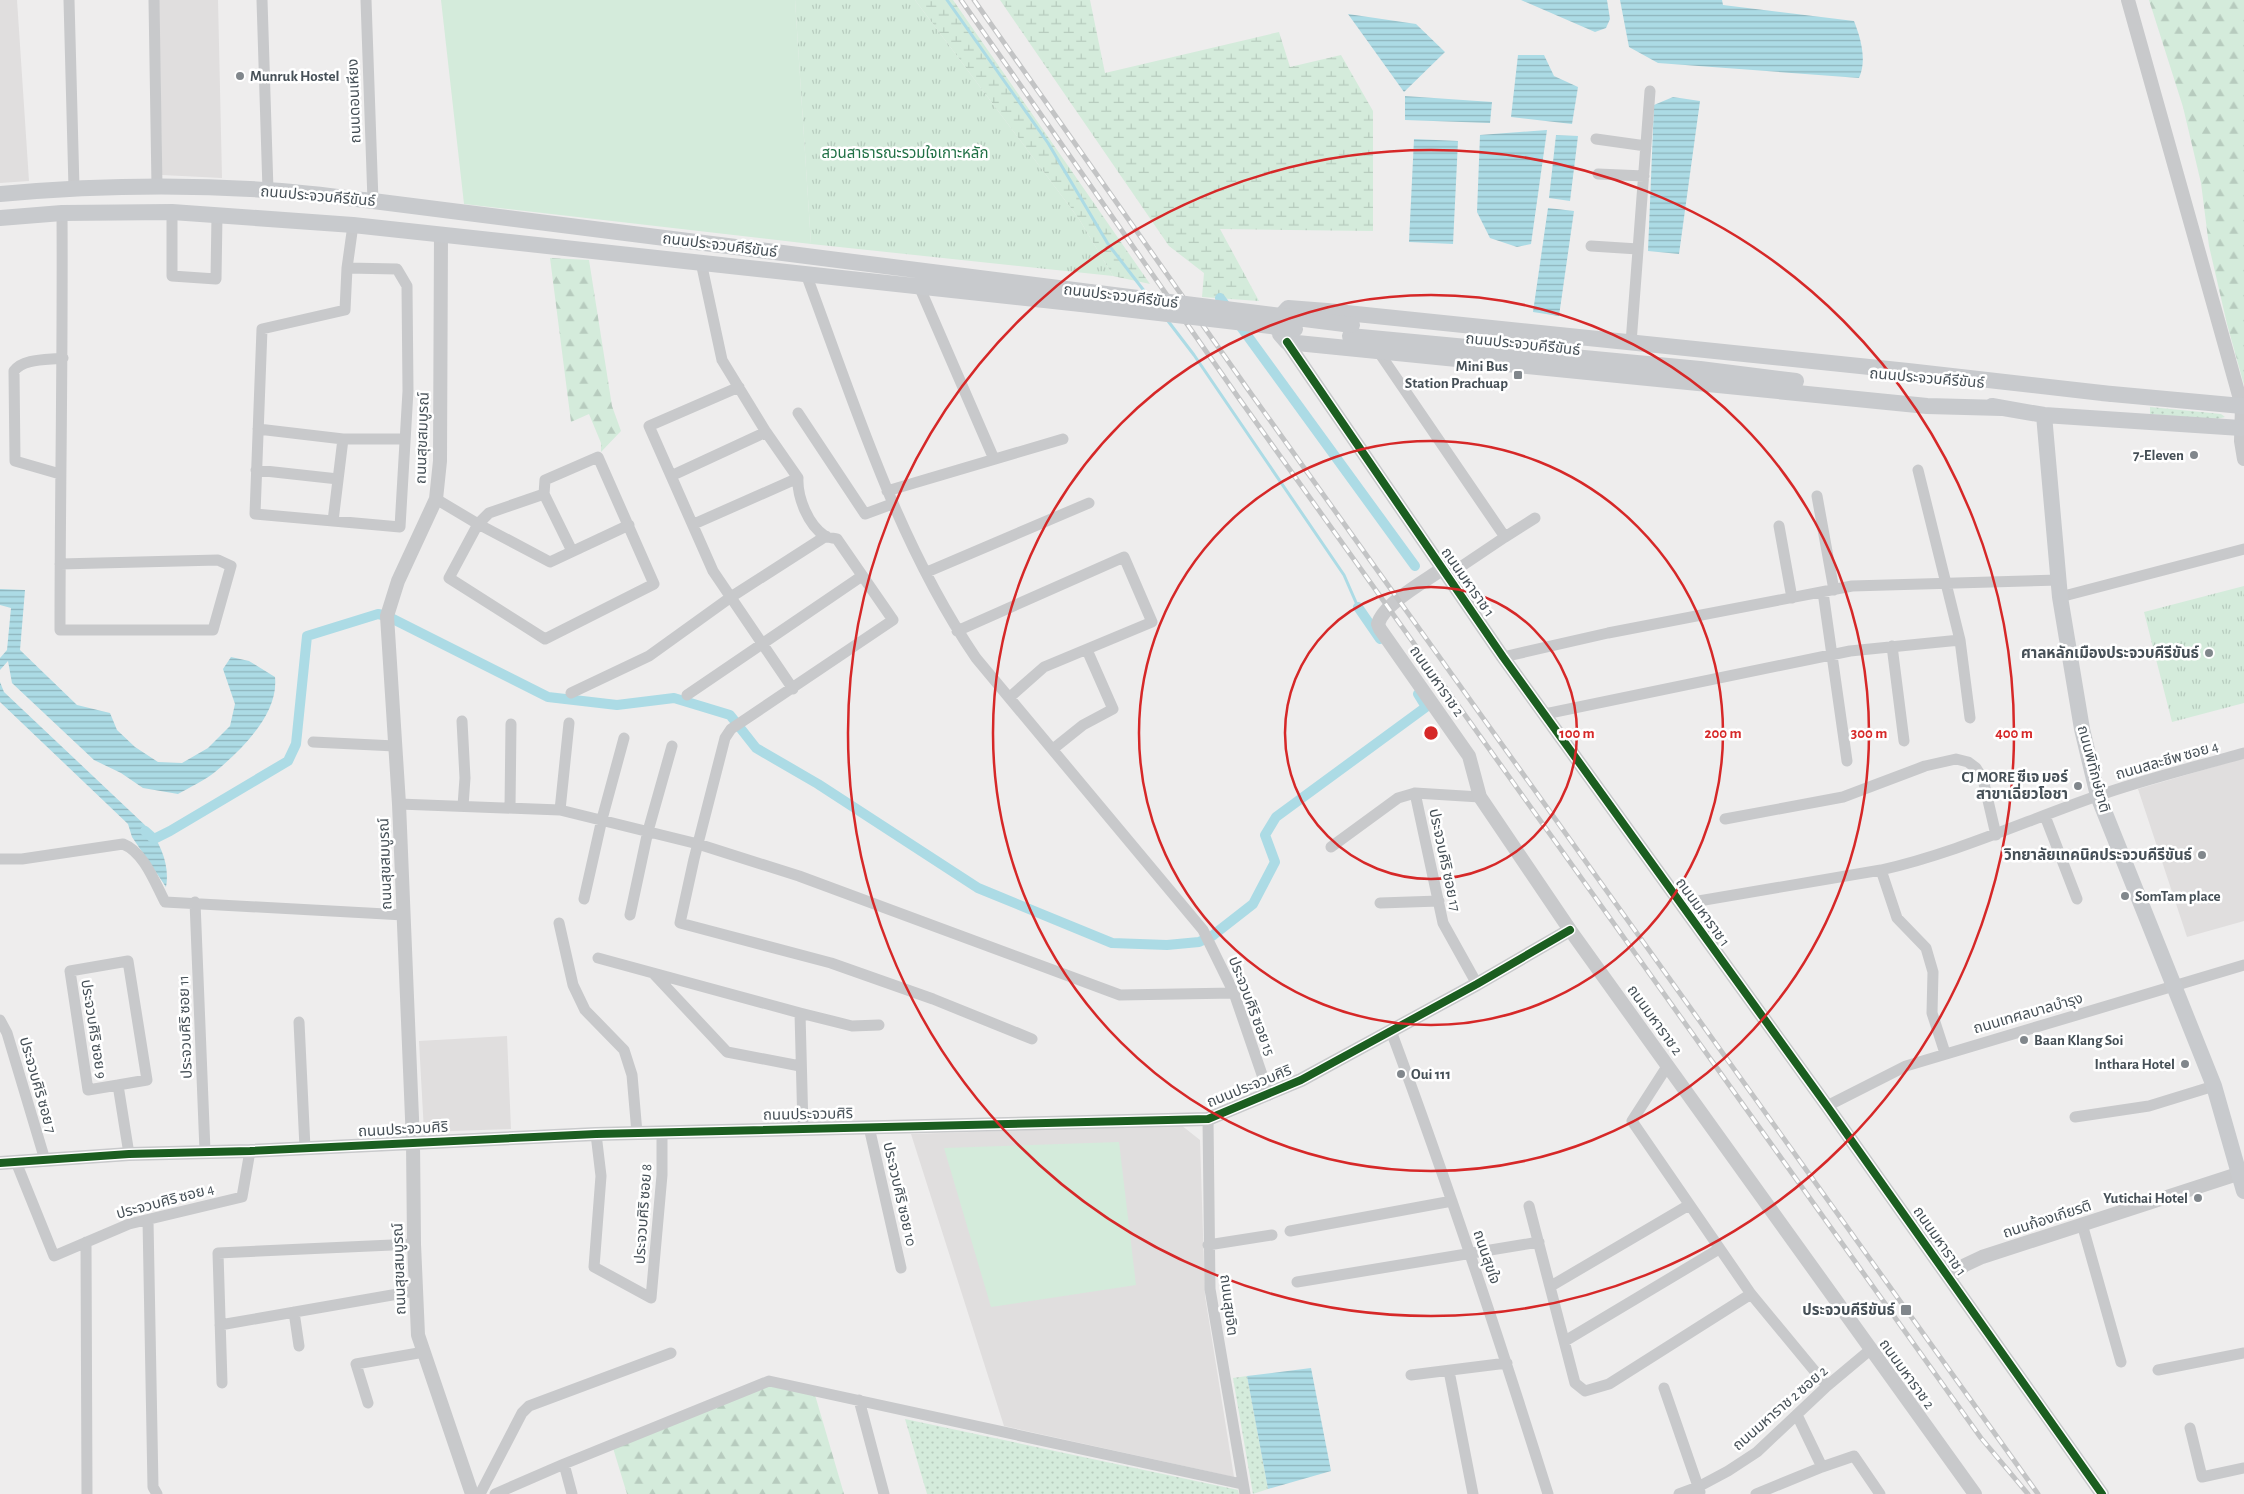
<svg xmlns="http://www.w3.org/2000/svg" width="2244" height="1494" viewBox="0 0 2244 1494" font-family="'Alegreya Sans','Noto Sans Thai',sans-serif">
<defs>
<pattern id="grass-dots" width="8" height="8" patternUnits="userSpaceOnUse" patternTransform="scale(1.25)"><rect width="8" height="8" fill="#d4ebdb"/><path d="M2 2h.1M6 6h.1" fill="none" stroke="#b7cbbe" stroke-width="1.8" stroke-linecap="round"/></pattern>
<pattern id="forest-firs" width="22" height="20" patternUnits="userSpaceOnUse" patternTransform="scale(1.25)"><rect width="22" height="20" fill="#d4ebdb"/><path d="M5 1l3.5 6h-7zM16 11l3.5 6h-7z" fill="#b7cbbe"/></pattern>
<pattern id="wetland-marsh" width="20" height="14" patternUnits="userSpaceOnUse" patternTransform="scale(1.25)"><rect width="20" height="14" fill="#d4ebdb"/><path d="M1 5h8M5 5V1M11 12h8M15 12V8" fill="none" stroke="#b7cbbe"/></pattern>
<pattern id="park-tufts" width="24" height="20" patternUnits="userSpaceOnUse" patternTransform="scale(1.25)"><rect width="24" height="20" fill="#d4ebdb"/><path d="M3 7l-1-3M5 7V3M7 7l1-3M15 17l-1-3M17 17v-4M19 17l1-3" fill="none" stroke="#b7cbbe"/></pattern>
<pattern id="water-rules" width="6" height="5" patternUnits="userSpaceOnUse" patternTransform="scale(1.25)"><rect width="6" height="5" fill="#acdbe5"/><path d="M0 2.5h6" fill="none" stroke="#8eb4bc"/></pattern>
</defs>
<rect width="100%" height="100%" fill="#eeeded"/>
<!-- education -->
<path fill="#e0dede" d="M 0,0 L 17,0 L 29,181 L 0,183 Z
M 159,0 L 218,0 L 222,178 L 162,175 Z
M 2244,758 L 2244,921 L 2187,937 L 2138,789 Z
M 507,1036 L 511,1129 L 424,1132 L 419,1041 Z
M 1181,1125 L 1200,1140 L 1205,1296 L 1234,1477 L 1004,1426 L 911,1134 Z"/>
<!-- grass -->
<path fill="url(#grass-dots)" d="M 2150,407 L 2221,414 L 2225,417 L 2213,420 L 2150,414 Z
M 1247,1376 L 1268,1489 L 1253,1494 L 1233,1378 Z
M 905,1419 L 1238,1490 L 1239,1494 L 927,1494 Z"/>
<!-- forest -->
<path fill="url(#forest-firs)" d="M 2149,0 L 2244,0 L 2244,385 L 2227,324 L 2209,246 L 2201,183 L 2183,107 Z
M 550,258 L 589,260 L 612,406 L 621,431 L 601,452 L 601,443 L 589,414 L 571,422 Z
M 768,1386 L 815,1395 L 844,1494 L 627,1494 L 613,1448 Z"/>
<!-- wetland -->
<path fill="url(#wetland-marsh)" d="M 915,0 L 953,0 L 1150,284 L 1113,276 L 1079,219 Z
M 1000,0 L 1090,0 L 1105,73 L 1279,32 L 1290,67 L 1341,55 L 1373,111 L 1373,231 L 1220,229 L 1259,301 L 1202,297 L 1204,273 L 1169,246 Z"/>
<!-- park -->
<path fill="url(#park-tufts)" d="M 795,0 L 915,0 L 1079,219 L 1113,276 L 811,244 Z
M 2244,586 L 2244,703 L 2172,722 L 2144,612 Z"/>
<!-- pitch -->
<path fill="#d4ebdb" d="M 441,0 L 795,0 L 811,244 L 464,204 Z
M 1119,1142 L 1136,1285 L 991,1307 L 944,1148 Z"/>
<!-- water -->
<path fill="url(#water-rules)" d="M 1521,0 L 1607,0 L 1610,19 L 1606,28 L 1595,32 Z
M 1620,0 L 1722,0 L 1723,5 L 1854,21 C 1861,39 1867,60 1859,78 L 1658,63 L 1629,47 Z
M 1348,14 L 1416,24 L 1445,52 L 1404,92 Z
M 1518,55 L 1544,55 L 1554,76 L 1578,87 L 1572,124 L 1511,117 Z
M 1405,96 L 1492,102 L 1490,123 L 1405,120 Z
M 1673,97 L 1700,101 L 1679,254 L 1648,251 L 1654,105 Z
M 1547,130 L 1531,244 L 1517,247 L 1490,238 L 1477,212 L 1480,135 Z
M 1556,135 L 1578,136 L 1570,201 L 1549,198 Z
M 1414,139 L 1458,141 L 1453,244 L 1409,242 Z
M 1548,208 L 1574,211 L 1559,316 L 1533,312 Z
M 0,589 L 25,590 L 20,650 L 77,705 L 110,713 L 117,730 L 135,747 L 158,762 L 182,763 L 208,748 L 230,726 L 235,704 L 223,669 L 231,657 L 249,661 L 275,677 C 279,714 241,750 215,772 C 204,781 190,787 178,794 L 143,788 L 121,773 L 94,760 L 12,683 L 8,661 L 0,670 L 0,658 L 7,650 L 11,608 L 0,605 Z
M 0,682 L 4,692 L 148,828 C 161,844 170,866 166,887 L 132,837 L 128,824 L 0,702 Z
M 1311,1368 L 1331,1471 L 1268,1489 L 1247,1376 Z"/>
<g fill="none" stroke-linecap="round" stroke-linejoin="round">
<!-- stream -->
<path stroke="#acdbe5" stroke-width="3" d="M 947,0 L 1048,143 L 1108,244 L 1145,292
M 1168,321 L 1194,355 L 1344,575 L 1358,607"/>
<!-- canal -->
<path stroke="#acdbe5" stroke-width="10" d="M 1220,298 L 1415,566
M 1358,607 L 1380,639
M 145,831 L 154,839 L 170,831 L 288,761 L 296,744 L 307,636 L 378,614 L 387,616 L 548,697 L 617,705 L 674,698 L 730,715 L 756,748 L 818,784 L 978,888 L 1112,943 L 1167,945 L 1199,942 L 1212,936 L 1253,904 L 1275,862 L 1265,835 L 1276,817 L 1426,707 L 1418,694"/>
<!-- minor -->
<path stroke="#c8c9cb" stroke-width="11" d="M 69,0 L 74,188
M 154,0 L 157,187
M 262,0 L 268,190
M 366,0 L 373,201
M 1596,139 L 1646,146
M 1598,174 L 1644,176
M 172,212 L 172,276 L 216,279 L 217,215
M 1591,246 L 1638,249
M 347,268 L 397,269 L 407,286 L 408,391 L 400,527 L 255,514 L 262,329 L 345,310 L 347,268 L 353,225
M 806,274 C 855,405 897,542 976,658 L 1203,930 L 1234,993 L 1269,1095
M 919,286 L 994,459
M 1631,343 L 1650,91
M 1378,351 L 1505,537 L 1447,576
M 739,387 L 649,426 L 713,571 L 793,689
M 798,413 L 865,514 L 892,504
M 258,429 L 343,439 L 404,439
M 598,457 L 654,584 L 545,639 L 449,578 L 478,524 L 489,513 L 544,494 L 545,480 Z
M 256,470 L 338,479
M 1918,470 L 1960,640 L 1970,718
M 60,474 L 15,461 L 14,371 C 23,358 48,360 63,358
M 671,476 L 766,432
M 798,478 C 797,497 808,525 825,536 C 828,538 834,538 837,539 L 893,620 L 731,729 L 725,738 L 694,859 L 680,923 L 831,963 L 933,999 L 1032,1039
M 887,491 L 1063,439
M 544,494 L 572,551
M 1817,496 L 1834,590
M 436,499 L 478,524 L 550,562 L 629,525
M 333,521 L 343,439
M 694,524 L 798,478 L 766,432 L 722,360 L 701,262
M 1779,526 L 1792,598
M 1505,537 L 1535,518
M 60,564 L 218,560 L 231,566 L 213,630 L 60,630 C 60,491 63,352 62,213
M 927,572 L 1089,503
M 1823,592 L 1847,761
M 2060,597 L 2244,549
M 957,631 L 1124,557 L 1152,622 L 1044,667 L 1010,697
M 1892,646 L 1904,741
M 1503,657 L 1608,633 L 1852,586 L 2059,580
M 571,693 L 649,656 L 731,597 L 826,536
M 687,695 L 862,576
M 1545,714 L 1850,651 L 1960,640
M 462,721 L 465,778 L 463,806
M 313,742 L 395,746
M 1053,749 L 1083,725 L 1113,709 L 1087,650
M 1415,793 L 1443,923 L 1477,984
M 399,804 L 560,810 L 698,844 L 799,876 L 1120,995 L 1234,993
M 510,808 L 511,724
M 560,810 L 569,723
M 2045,816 L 2077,899
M 1725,819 L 1843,797 L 1925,766 L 1956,759 L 1968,762 L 1976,768 L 1983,779 L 1996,835
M 1331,847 L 1398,798 L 1415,793 L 1480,797
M 0,859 L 22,859 L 123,844 C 144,852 155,883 165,902 L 404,915
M 1881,870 L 1897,918 L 1926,948 L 1933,972 L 1932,1013 L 1945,1053
M 584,899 L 602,819 L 624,738
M 195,902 L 205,1151
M 1380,903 L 1439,901
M 1681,904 L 1881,870 C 1956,853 2025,821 2097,796 C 2145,779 2195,767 2244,753
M 630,915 L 648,831 L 672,746
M 559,923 L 573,985 L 585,1010 L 624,1050 L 632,1075 L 637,1133
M 598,958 L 800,1013 L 803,1128
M 653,973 L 727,1052 L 800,1066
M 800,1013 L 852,1026 L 879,1025
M 0,1020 L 7,1033 L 45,1160
M 299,1022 L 305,1148
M 1391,1031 C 1448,1184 1499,1338 1548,1494
M 1668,1065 L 1632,1121 L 1751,1294 L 1827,1386
M 118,1085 L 88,1090 L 70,971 L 128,961 L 147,1080 L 118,1085 L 129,1154
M 1827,1106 L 1906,1066 L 2244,965
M 2075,1117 L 2149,1106 L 2214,1086
M 1208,1119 L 1210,1289 L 1245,1494
M 869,1127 L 901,1268
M 596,1134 L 601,1176 L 594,1267 L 651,1298 L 662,1175 L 662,1132
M 16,1162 L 54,1256 L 129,1224 L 242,1197 L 250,1151
M 1529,1206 L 1575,1383 L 1585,1391 L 1609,1384 L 1751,1294
M 148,1220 L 153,1487 L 157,1494
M 2082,1224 L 2121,1362
M 1290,1231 L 1452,1201
M 86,1242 L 87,1494
M 1208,1245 L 1272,1235
M 1297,1282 L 1539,1242
M 1551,1286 L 1689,1205
M 294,1312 L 299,1346
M 220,1325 L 415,1291
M 1565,1341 L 1719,1249
M 2158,1370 L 2244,1353
M 1449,1371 L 1473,1494
M 1411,1375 L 1507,1363
M 222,1383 L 218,1253 L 414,1244
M 1664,1388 L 1700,1492
M 859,1400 L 884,1494
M 368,1403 L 356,1364 L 424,1352
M 2190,1428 L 2202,1477 L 2244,1468
M 564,1464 L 572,1494
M 1822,1467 L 1854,1456 L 1880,1494
M 480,1494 L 522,1413 L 529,1406 L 671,1353
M 495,1494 L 564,1464 L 769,1381 L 1242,1484
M 1679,1494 L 1698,1487 L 1728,1471 L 1757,1452 L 1827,1386 L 1870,1350
M 1756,1494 L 1822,1467 L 1797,1415"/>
<!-- tertiary -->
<path stroke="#c8c9cb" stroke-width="14" d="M 2128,0 L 2242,406 L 2241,441 L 2244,459
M 441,234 L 440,461 L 436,499 L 398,581 L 387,616 L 399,804 L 413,1142 L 414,1244 L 418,1335 L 472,1494
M 1287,342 L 1503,657 L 1827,1106 L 2102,1494
M 1442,569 C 1425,581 1383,604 1378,624 L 1380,629 L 1469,756 L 1480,797 L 1570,930 L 1975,1494
M 0,1163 L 129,1154 L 250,1151 L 596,1134 L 1208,1119 L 1301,1080 L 1477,984 L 1570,930
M 1949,1277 L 1965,1265 L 1982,1257 L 2244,1172"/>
<!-- secondary -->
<path stroke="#c8cacd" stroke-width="16" d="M 0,194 C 88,186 178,184 267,190 C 302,192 337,197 373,201 L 1090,292
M 0,218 L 62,213 L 172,212 L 353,225 L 1090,305
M 1350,336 L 1700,369 L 1796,381
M 2101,393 L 2242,406
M 1992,406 L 2044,415 L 2241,428
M 2002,408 L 1927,406 L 1287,342 L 1280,334 L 1280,317 L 1288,308 L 1327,311 L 1908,371 L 2111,394
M 2044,415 L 2060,597 L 2082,729 L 2098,796 L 2214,1086 L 2244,1191"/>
<!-- rail casing -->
<g stroke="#c3c4c5" stroke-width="5">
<path id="rail" d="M 961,0 L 1238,397 L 1981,1438 L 2028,1494
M 974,0 L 1247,388 L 2038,1494"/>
</g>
<!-- rail -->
<use href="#rail" stroke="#fff" stroke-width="3" stroke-dasharray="9" stroke-linecap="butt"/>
<!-- secondary-bridge -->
<path stroke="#c8cacd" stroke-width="16" d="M 1090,292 L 1352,325
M 1090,305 L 1295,329"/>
<!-- cycleway casing -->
<g stroke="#fff" stroke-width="11">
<path id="cycleway" d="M 1287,342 L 1503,657 L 1827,1106 L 2102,1494
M 0,1163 L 129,1154 L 250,1151 L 596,1134 L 1208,1119 L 1301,1080 L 1477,984 L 1570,930"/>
</g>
<!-- cycleway -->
<use href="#cycleway" stroke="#1b5e20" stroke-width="8"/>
</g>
<!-- distance rings -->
<g fill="none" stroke="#d62828" stroke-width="2.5">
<circle cx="1431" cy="733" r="146"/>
<circle cx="1431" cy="733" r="292"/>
<circle cx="1431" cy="733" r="438"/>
<circle cx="1431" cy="733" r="583"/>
</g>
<!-- markers -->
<g fill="#81878c" stroke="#fff" stroke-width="2">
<circle cx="240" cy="76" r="5"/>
<rect x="1513" y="370" width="10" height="10" rx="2.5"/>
<circle cx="2194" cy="455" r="5"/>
<circle cx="2209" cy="653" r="5"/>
<circle cx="2078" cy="786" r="5"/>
<circle cx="2202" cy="855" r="5"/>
<circle cx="2125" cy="896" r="5"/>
<circle cx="2024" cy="1040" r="5"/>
<circle cx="2185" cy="1064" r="5"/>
<circle cx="1401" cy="1074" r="5"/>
<circle cx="2198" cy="1198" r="5"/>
<rect x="1900" y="1304" width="12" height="12" rx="2.5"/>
</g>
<g text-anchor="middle" stroke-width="5" stroke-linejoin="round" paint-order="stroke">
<!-- poi labels -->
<g font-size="15" font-weight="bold" fill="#465057" stroke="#fff" text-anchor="end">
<text x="250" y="81" text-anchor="start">Munruk Hostel</text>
<text x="1508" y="371">Mini Bus<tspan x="1508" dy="17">Station Prachuap</tspan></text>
<text x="2184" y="460">7-Eleven</text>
<text x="2199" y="658">ศาลหลักเมืองประจวบคีรีขันธ์</text>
<text x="2068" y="782">CJ MORE ซีเจ มอร์<tspan x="2068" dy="17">สาขาเฉี่ยวโอชา</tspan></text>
<text x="2192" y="860">วิทยาลัยเทคนิคประจวบคีรีขันธ์</text>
<text x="2135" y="901" text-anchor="start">SomTam place</text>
<text x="2034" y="1045" text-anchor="start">Baan Klang Soi</text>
<text x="2175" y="1069">Inthara Hotel</text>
<text x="1411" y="1079" text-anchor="start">Oui 111</text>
<text x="2188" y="1203">Yutichai Hotel</text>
<text x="1895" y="1315">ประจวบคีรีขันธ์</text>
</g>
<!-- street labels -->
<g font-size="15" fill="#465057" stroke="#fff">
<text transform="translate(354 101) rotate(-92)" y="5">ถนนดอนเหียง</text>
<text transform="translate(318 196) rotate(5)" y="5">ถนนประจวบคีรีขันธ์</text>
<text transform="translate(720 245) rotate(7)" y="5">ถนนประจวบคีรีขันธ์</text>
<text transform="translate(1121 296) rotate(7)" y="5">ถนนประจวบคีรีขันธ์</text>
<text transform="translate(1523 344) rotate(6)" y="5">ถนนประจวบคีรีขันธ์</text>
<text transform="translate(1927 378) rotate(5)" y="5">ถนนประจวบคีรีขันธ์</text>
<text transform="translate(422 438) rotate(-88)" y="5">ถนนสุขสมบูรณ์</text>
<text transform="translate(1468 582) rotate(55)" y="5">ถนนมหาราช 1</text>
<text transform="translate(1437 681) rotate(55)" y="5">ถนนมหาราช 2</text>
<text transform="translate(2167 760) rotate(-16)" y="5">ถนนสละชีพ ซอย 4</text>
<text transform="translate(2094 769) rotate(75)" y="5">ถนนพิทักษ์ชาติ</text>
<text transform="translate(1445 860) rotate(78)" y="5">ประจวบศิริ ซอย 17</text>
<text transform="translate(385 864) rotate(-92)" y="5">ถนนสุขสมบูรณ์</text>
<text transform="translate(1703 912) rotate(54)" y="5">ถนนมหาราช 1</text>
<text transform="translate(1252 1006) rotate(69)" y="5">ประจวบศิริ ซอย 15</text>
<text transform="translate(2028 1013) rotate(-16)" y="5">ถนนเทศลบาลบำรุง</text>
<text transform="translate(1655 1020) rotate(54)" y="5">ถนนมหาราช 2</text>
<text transform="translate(185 1027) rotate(-92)" y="5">ประจวบศิริ ซอย 11</text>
<text transform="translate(94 1029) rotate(81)" y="5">ประจวบศิริ ซอย 9</text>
<text transform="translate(38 1085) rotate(74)" y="5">ประจวบศิริ ซอย 7</text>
<text transform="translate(1249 1086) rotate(-22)" y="5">ถนนประจวบศิริ</text>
<text transform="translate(808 1114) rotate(-1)" y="5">ถนนประจวบศิริ</text>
<text transform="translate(403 1129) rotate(-3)" y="5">ถนนประจวบศิริ</text>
<text transform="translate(900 1194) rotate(77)" y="5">ประจวบศิริ ซอย 10</text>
<text transform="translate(165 1201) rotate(-15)" y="5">ประจวบศิริ ซอย 4</text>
<text transform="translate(643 1214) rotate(-86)" y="5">ประจวบศิริ ซอย 8</text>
<text transform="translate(2047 1219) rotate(-18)" y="5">ถนนก้องเกียรติ</text>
<text transform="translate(1940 1241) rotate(55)" y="5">ถนนมหาราช 1</text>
<text transform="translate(1487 1257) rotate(71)" y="5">ถนนสุขใจ</text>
<text transform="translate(399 1269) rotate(-92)" y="5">ถนนสุขสมบูรณ์</text>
<text transform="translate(1229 1305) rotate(83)" y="5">ถนนสุขจิต</text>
<text transform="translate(1907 1374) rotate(54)" y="5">ถนนมหาราช 2</text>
<text transform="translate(1780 1408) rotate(-41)" y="5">ถนนมหาราช 2 ซอย 2</text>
</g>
<!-- park labels -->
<g font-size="15" fill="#207045" stroke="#fff">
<text x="905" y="158">สวนสาธารณะรวมใจเกาะหลัก</text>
</g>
</g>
<circle cx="1431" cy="733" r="8" fill="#d62828" stroke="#fff" stroke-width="2.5"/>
<g font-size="15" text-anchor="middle" font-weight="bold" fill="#d62828" stroke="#fff" stroke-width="5" stroke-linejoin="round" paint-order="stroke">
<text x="1577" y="738">100 m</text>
<text x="1723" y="738">200 m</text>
<text x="1869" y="738">300 m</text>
<text x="2014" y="738">400 m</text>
</g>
</svg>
